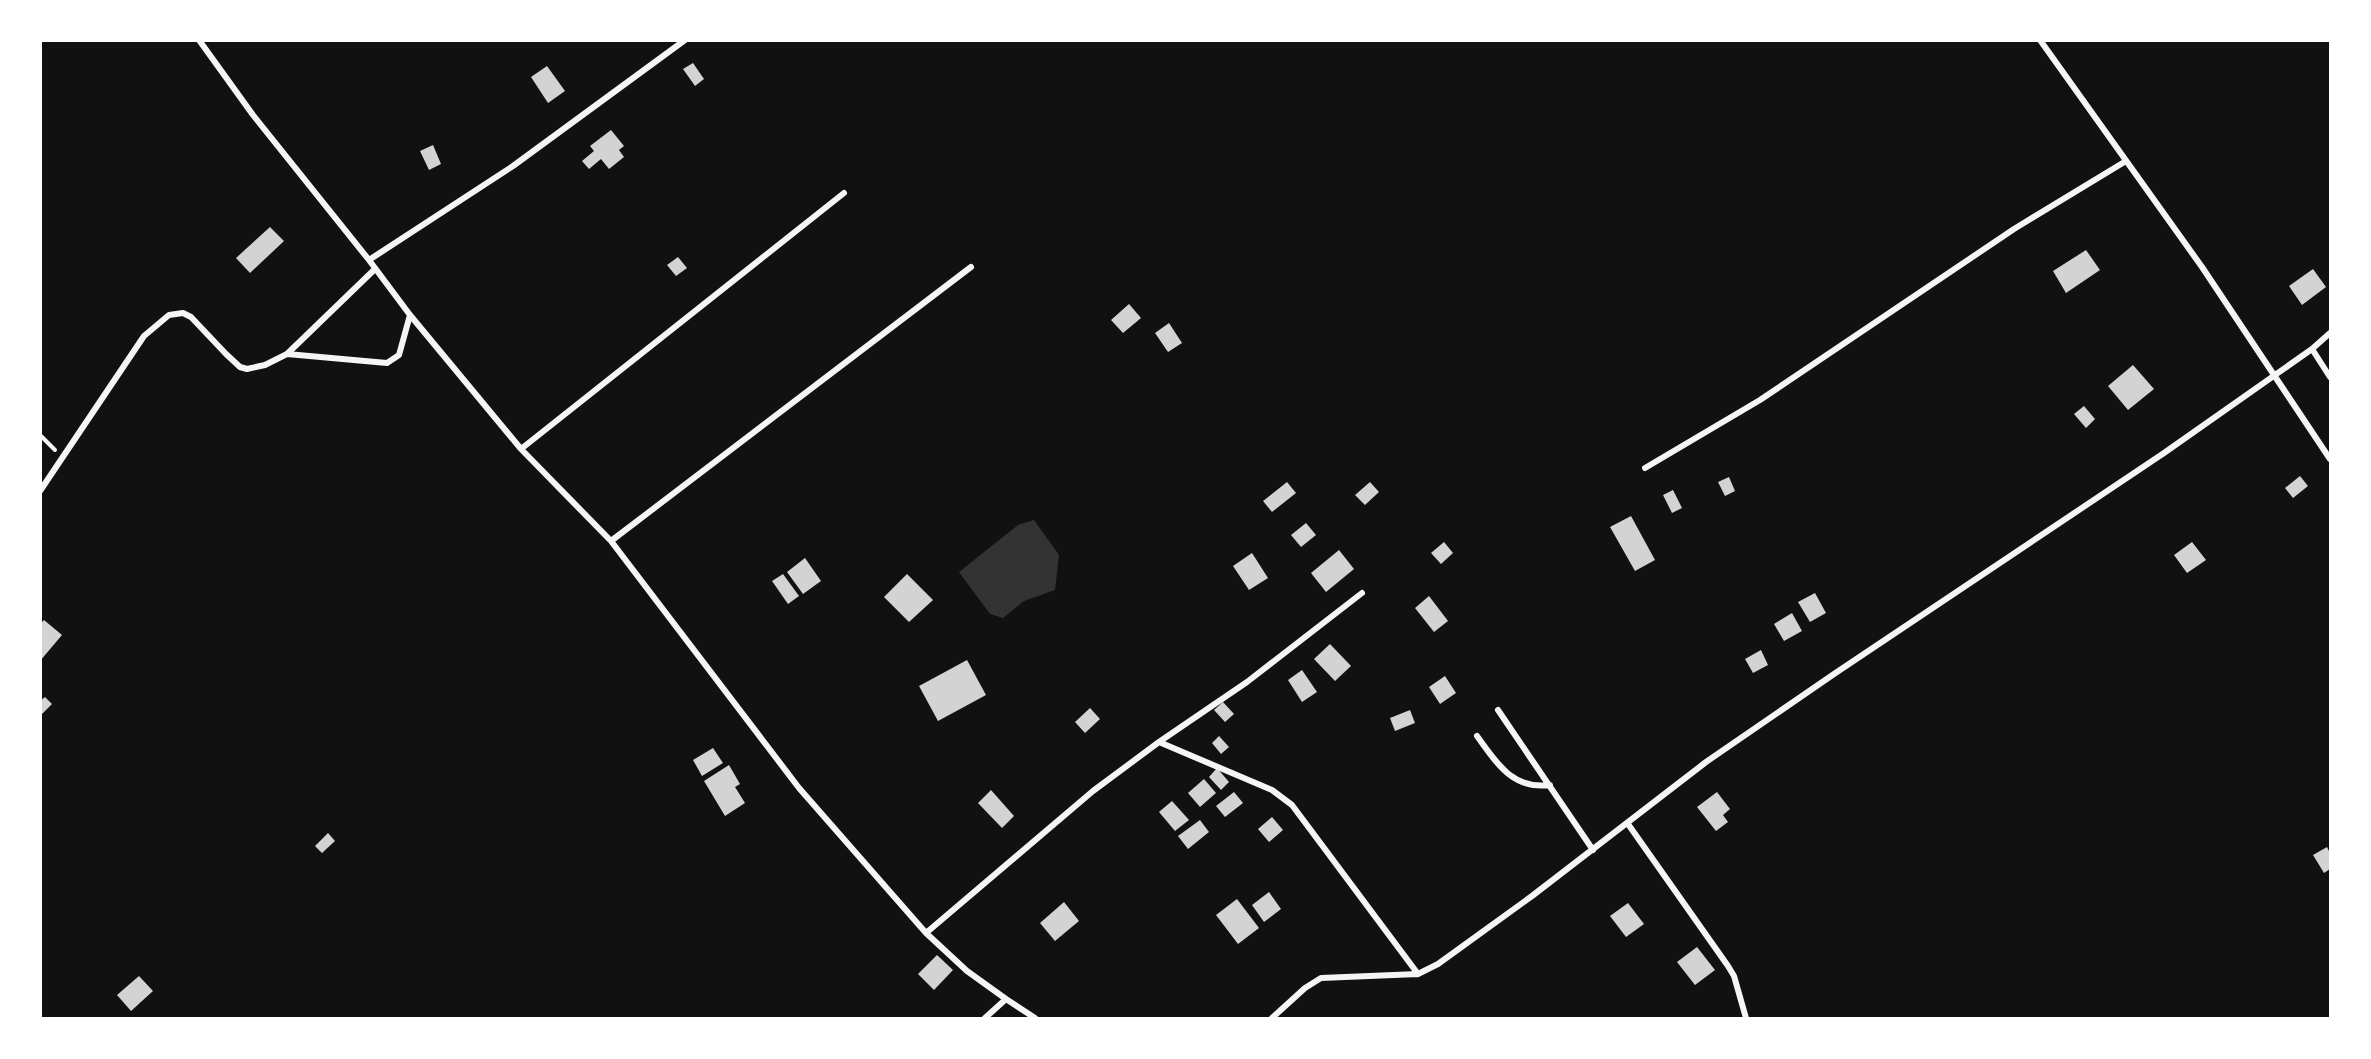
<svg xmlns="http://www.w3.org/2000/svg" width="2371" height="1059" viewBox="0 0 2371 1059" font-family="Roboto,sans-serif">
<rect width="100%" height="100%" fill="#111"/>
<!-- water -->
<path fill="#333" d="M 1034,520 L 1059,555 L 1055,590 L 1024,601 L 1003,618 L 990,614 L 959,572 L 1018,525 Z"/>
<!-- building -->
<path fill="#d3d3d3" d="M 693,63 L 704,79 L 695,86 L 683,69 Z
M 547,66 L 565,91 L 548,103 L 531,77 Z
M 611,130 L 624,146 L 619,150 L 624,157 L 609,169 L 601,159 L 589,169 L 582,161 L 594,151 L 590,146 Z
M 433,145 L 441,164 L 429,170 L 420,151 Z
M 270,227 L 284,241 L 250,273 L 236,258 Z
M 2086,250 L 2100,270 L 2066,293 L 2053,271 Z
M 678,257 L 687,268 L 676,276 L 667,265 Z
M 2313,269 L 2326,287 L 2302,305 L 2289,286 Z
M 1129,304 L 1141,318 L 1123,333 L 1111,320 Z
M 1169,323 L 1182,343 L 1168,352 L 1155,333 Z
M 2133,365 L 2154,389 L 2128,410 L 2108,386 Z
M 2084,406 L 2095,419 L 2086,428 L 2074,414 Z
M 2300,476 L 2308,486 L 2293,498 L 2285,488 Z
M 1729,477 L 1735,491 L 1725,496 L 1718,482 Z
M 1287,482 L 1296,493 L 1272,512 L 1263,501 Z
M 1370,482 L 1379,492 L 1365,505 L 1355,495 Z
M 1673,490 L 1682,508 L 1672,513 L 1663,495 Z
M 1631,516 L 1655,560 L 1635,571 L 1610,527 Z
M 1306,523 L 1316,535 L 1301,547 L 1291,535 Z
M 1444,542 L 1453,553 L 1441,564 L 1431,553 Z
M 2192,542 L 2206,560 L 2187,573 L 2174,555 Z
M 1339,550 L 1354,569 L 1326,592 L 1311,573 Z
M 1252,553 L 1268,578 L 1249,590 L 1233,566 Z
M 805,558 L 821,581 L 803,594 L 787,572 Z
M 783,574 L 799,596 L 788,604 L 772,581 Z
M 907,574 L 933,600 L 909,622 L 884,597 Z
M 1815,593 L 1826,613 L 1810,622 L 1798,602 Z
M 1429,596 L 1448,621 L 1434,632 L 1415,608 Z
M 1792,613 L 1802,631 L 1784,641 L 1774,624 Z
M 44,620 L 62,635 L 40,661 L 40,624 Z
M 1330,644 L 1351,666 L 1335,681 L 1314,659 Z
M 1761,650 L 1768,665 L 1753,673 L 1745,659 Z
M 967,660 L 986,695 L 938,721 L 919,686 Z
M 1302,670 L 1317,692 L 1302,702 L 1288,680 Z
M 1445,676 L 1456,693 L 1440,704 L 1429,687 Z
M 45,697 L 52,704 L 40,716 L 40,701 Z
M 1223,702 L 1234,714 L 1225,722 L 1214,710 Z
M 1090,708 L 1100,719 L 1085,733 L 1075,722 Z
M 1410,710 L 1415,723 L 1395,731 L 1390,718 Z
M 1219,736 L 1229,747 L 1221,754 L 1212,743 Z
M 713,748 L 723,763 L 702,776 L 693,760 Z
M 729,765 L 740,784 L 735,787 L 745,803 L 725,816 L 704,781 Z
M 1217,768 L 1229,782 L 1221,790 L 1209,777 Z
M 1204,779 L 1216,793 L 1200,807 L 1188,793 Z
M 991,790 L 1014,816 L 1002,828 L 978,803 Z
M 1234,792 L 1243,803 L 1225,817 L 1216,806 Z
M 1717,792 L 1730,809 L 1723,815 L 1728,822 L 1716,831 L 1697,807 Z
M 1172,801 L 1189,820 L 1175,831 L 1159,812 Z
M 1272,817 L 1283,830 L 1269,842 L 1258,829 Z
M 1200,820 L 1209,832 L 1188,849 L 1178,836 Z
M 328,833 L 335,841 L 322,853 L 315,846 Z
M 2327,847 L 2330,853 L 2330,869 L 2324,873 L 2313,855 Z
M 1269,892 L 1281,909 L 1264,922 L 1252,905 Z
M 1237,899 L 1259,928 L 1238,944 L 1216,915 Z
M 1064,902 L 1079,921 L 1055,941 L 1040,923 Z
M 1628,903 L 1644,924 L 1626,937 L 1610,916 Z
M 1697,947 L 1715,970 L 1695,985 L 1677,962 Z
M 937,955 L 953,970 L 934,990 L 918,974 Z
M 139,976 L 153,991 L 131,1011 L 117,995 Z"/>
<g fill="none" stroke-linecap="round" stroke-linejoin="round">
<!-- path -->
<path stroke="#f5f5f5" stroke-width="4" d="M 40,435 L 55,450"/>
<!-- minor -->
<path stroke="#f5f5f5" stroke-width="6" d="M 199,40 L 253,115 L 369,260 L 410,315 L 521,449 L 611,541 L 799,788 L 926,933 L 967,971 L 1006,999 L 985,1018
M 2040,40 L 2202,267 L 2330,459
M 369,260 L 513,166 L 685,40
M 2312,349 L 2330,377
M 287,354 L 375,269
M 521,449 L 844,193
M 1645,468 L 1760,400 L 2014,229 L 2126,161
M 40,491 L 144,336 L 169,315 L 183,313 L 191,317 L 226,354 L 240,367 L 247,369 L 265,365 L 287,354 L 387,363 L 399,355 L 410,315
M 611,541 L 971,267
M 1498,710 L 1593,850
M 1477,736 C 1497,763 1512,790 1550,785
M 1159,742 L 1272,790 L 1292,805 L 1418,974
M 1628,824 L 1728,966 L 1734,976 L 1746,1018
M 926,933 L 1093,791 L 1159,742 L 1247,682 L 1362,593
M 1006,999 L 1035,1018
M 1272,1018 L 1305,988 L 1321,978 L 1418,974 L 1438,964 L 1532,896 L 1706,762 L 1834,674 L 2164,453 L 2312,349 L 2330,333"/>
</g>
<!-- border -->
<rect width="2371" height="1059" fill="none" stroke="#ffffff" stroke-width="84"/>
</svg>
